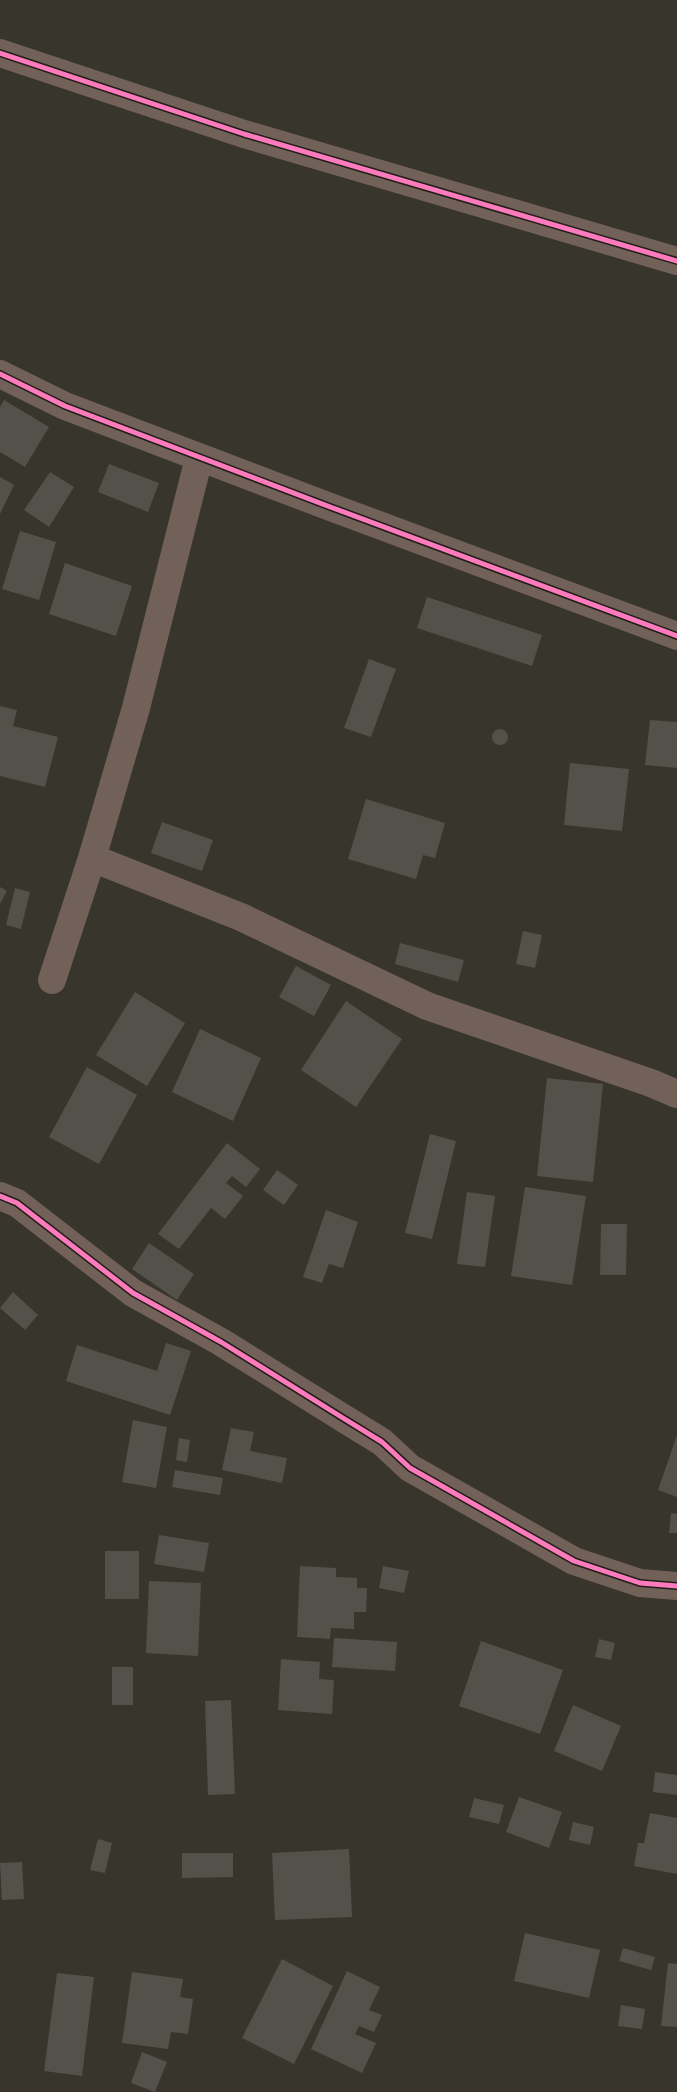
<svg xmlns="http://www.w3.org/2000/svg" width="677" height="2092" viewBox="0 0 677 2092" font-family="'Varela Round',sans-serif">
<rect width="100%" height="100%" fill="#38352d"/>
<!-- building -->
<path fill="#54514b" d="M 4,400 L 49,427 L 25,467 L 0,452 L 0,407 Z
M 109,464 L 159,483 L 148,512 L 98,492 Z
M 50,472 L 74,487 L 49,527 L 24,510 Z
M 0,477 L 14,485 L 0,514 Z
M 20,531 L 56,542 L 39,600 L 2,589 Z
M 65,563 L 132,586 L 116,636 L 49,614 Z
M 427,597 L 542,635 L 532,666 L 417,628 Z
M 369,659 L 396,669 L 371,737 L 344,728 Z
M 0,706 L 17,710 L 13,726 L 58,737 L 45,787 L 0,776 Z
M 650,720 L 677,722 L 677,768 L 645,765 Z
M492 737a8 8 0 1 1 16 0a8 8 0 1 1-16 0Z
M 570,763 L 629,769 L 622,831 L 564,825 Z
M 366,799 L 445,823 L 435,858 L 423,855 L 416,879 L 348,859 Z
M 162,822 L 213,840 L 202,871 L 151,853 Z
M 0,887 L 7,891 L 0,904 Z
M 15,888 L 30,892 L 21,929 L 6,925 Z
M 523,931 L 542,935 L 535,968 L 516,964 Z
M 400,943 L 464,960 L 458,982 L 395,964 Z
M 296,966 L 331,985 L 314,1016 L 279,997 Z
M 135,992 L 185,1023 L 147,1086 L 96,1055 Z
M 346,1001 L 402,1039 L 356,1107 L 301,1070 Z
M 200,1029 L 261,1058 L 233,1121 L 172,1092 Z
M 87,1067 L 137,1095 L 99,1164 L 49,1137 Z
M 547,1078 L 603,1084 L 593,1182 L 537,1176 Z
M 430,1134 L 456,1141 L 432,1239 L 405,1233 Z
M 227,1143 L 260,1169 L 246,1187 L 232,1176 L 226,1183 L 243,1196 L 225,1219 L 211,1208 L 179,1249 L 158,1234 Z
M 277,1170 L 298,1185 L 284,1205 L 263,1190 Z
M 525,1187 L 586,1196 L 572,1285 L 511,1276 Z
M 467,1192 L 495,1196 L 485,1267 L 457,1264 Z
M 326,1210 L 358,1222 L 343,1268 L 329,1264 L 322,1283 L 303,1277 Z
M 601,1224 L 627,1224 L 626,1275 L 600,1275 Z
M 149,1243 L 194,1274 L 177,1300 L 132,1269 Z
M 13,1292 L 38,1315 L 25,1330 L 0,1308 Z
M 166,1343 L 191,1351 L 170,1415 L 66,1381 L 77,1345 L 157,1371 Z
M 133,1420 L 167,1427 L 156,1488 L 122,1482 Z
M 231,1428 L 254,1432 L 250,1451 L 287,1458 L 282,1483 L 222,1470 Z
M 677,1435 L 677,1497 L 658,1490 Z
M 179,1438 L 190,1440 L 187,1462 L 176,1460 Z
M 175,1470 L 223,1478 L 220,1495 L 172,1487 Z
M 671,1513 L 677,1514 L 677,1533 L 669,1533 Z
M 159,1535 L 209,1543 L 204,1572 L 154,1564 Z
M 105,1551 L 139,1551 L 139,1599 L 105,1599 Z
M 300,1566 L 336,1568 L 336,1577 L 357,1578 L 357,1588 L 367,1588 L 366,1612 L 354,1612 L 354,1629 L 331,1628 L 330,1639 L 297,1637 Z
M 383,1566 L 409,1571 L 404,1593 L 379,1588 Z
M 149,1581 L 201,1583 L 198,1656 L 146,1653 Z
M 334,1638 L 397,1642 L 395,1671 L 332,1667 Z
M 599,1639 L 615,1643 L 611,1660 L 595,1657 Z
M 481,1641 L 563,1670 L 540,1734 L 459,1706 Z
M 281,1659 L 320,1662 L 319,1679 L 334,1680 L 332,1714 L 278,1710 Z
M 112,1667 L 133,1667 L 133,1705 L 112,1705 Z
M 231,1700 L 235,1794 L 208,1795 L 205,1701 Z
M 573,1705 L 621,1726 L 602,1771 L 554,1751 Z
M 655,1772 L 677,1775 L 677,1795 L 653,1792 Z
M 519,1797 L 562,1812 L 549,1848 L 506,1832 Z
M 474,1798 L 504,1805 L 499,1824 L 469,1817 Z
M 650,1813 L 677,1818 L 677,1874 L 634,1866 L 638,1843 L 644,1843 Z
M 573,1822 L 594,1827 L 590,1845 L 569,1840 Z
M 98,1839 L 112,1843 L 105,1873 L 90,1870 Z
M 349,1849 L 352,1917 L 275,1920 L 272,1853 Z
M 182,1853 L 233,1853 L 233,1877 L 182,1878 Z
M 22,1862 L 24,1899 L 2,1900 L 0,1863 Z
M 525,1933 L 600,1950 L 589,1998 L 514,1981 Z
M 623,1948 L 655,1957 L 651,1970 L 619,1961 Z
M 282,1959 L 333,1986 L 294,2064 L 242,2038 Z
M 668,1963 L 677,1964 L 677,2027 L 661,2026 Z
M 347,1971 L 380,1987 L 369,2010 L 382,2015 L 374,2032 L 359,2026 L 355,2034 L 376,2043 L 362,2073 L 311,2049 Z
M 132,1972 L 183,1979 L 180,1997 L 193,1999 L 188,2034 L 171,2032 L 168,2049 L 122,2043 Z
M 57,1973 L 94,1977 L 82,2076 L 44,2071 Z
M 621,2005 L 645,2009 L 642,2029 L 618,2026 Z
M 142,2052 L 167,2062 L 155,2092 L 131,2083 Z"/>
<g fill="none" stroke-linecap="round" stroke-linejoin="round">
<!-- street -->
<path stroke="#726158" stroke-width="28" d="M 0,53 L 244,134 L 677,261
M 0,374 L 65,406 L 333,508 L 677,636
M 92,858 L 241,917 L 427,1006 L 651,1083 L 677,1094
M 52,980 L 92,858 L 136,708 L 199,458
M 0,1196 L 17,1203 L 133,1293 L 221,1342 L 343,1418 L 382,1442 L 410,1468 L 574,1561 L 640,1583 L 677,1586"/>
<!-- cycleway casing -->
<g stroke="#211e18" stroke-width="8">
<path id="cycleway" d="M 0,53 L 244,134 L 677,261
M 0,374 L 65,406 L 333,508 L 677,636
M 0,1196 L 17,1203 L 133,1293 L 221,1342 L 343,1418 L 382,1442 L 410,1468 L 574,1561 L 640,1583 L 677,1586"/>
</g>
<!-- cycleway -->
<use href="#cycleway" stroke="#fd7abc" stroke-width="5"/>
</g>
</svg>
